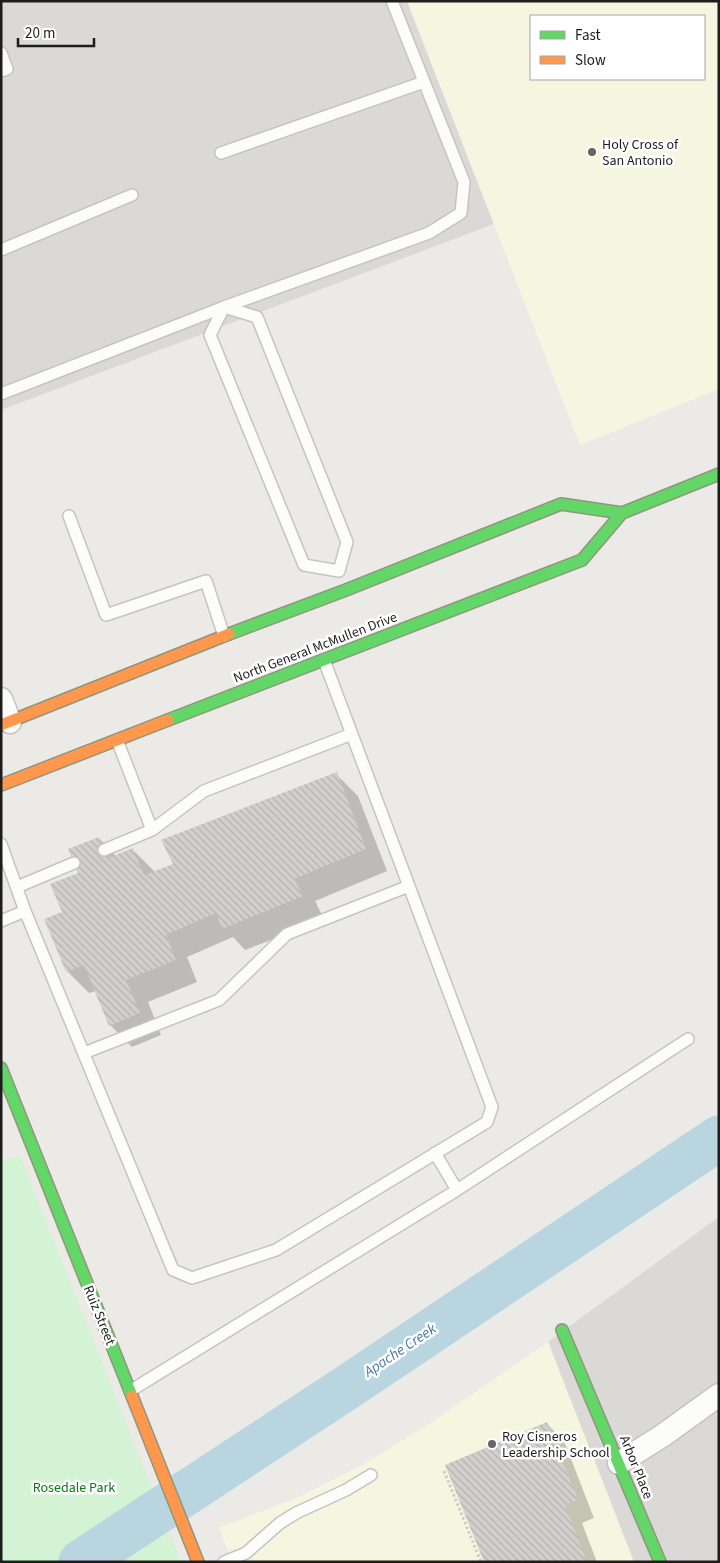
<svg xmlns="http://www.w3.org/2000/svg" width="720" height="1563" viewBox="0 0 720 1563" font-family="'Source Sans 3',sans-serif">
<defs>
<pattern id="building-back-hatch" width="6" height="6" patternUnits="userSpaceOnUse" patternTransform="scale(1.25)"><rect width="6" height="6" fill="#d2d0cd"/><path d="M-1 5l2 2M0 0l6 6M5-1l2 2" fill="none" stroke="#b4b2b0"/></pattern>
</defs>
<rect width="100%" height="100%" fill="#ebeae6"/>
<!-- residential -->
<path fill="#dad9d7" d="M 1,1 L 407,1 L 494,224 L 1,410 Z
M 719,1217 L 719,1562 L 634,1562 L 548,1342 Z"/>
<!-- education -->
<path fill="#f5f6e0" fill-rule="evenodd" d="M 407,1 L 719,1 L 719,389 L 580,445 ZM 531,16 L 704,16 L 704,79 L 531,79 Z
M 548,1342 L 634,1562 L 233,1562 L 219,1528 L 301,1496 L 364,1464 L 429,1424 Z"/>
<!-- park -->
<path fill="#d3f3d4" d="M 20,1155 L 181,1562 L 1,1562 L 1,1162 Z"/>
<!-- shadow -->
<path fill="#0003" d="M 336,774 L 358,796 L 387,871 L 315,901 L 324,919 L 245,950 L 233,937 L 187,957 L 197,982 L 148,1002 L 161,1035 L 132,1047 L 110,1025 L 96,991 L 89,993 L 67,971 L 63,913 L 79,873 L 99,838 L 116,856 L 132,849 L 155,872 L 174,865 Z
M 547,1424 L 564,1441 L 594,1518 L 582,1523 L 597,1562 L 485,1562 Z"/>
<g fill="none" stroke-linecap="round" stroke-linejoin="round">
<!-- river -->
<path stroke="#b9d6e0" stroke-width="45" d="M 81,1562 L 346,1388 L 719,1138"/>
</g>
<!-- building -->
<path fill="url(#building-back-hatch)" d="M 337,772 L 366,849 L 294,879 L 303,896 L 222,929 L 216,913 L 166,935 L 176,960 L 126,980 L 140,1013 L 109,1026 L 84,965 L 66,972 L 44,919 L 62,912 L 50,884 L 78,873 L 68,849 L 99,837 L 108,858 L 133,848 L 144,875 L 173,864 L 161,840 Z
M 547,1422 L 578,1500 L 565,1505 L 587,1562 L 484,1562 L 445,1465 Z"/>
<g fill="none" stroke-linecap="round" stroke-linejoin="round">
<!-- lane casing -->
<g stroke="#c4c4c2" stroke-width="14">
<path id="lane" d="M 1,53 L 7,69 L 1,71
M 221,153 L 424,82
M 1,250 L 132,195
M 224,307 L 257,317 L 347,542 L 339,571 L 304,565 L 210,335 Z
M 1,394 L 224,307 L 429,233 L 461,213 L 464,182 L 392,1
M 69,516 L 106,615 L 206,581 L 224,636
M 117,740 L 152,830
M 1,844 L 25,911 L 173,1270 L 192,1278 L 276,1250 L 487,1122 L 492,1107 L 324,660
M 104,850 L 152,830 L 204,791 L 352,734
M 17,887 L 74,863
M 1,921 L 25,911
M 84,1053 L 219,1000 L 287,934 L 409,886
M 435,1153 L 457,1190
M 130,1391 L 457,1190 L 688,1039
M 224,1562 L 246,1553 L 280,1523 L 296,1513 L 346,1490 L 371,1475"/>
</g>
<!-- street casing -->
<g stroke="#c4c4c2" stroke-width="25">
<path id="street" d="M 1,699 L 10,722
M 619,1463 L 662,1436 L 719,1395"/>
</g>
<!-- fast casing -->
<g stroke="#92957e" stroke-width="14">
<path id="fast" d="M 229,634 L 346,590 L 561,504 L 622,513
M 168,720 L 582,560 L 622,513 L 719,474
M 1,1068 L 132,1396
M 562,1330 L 660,1562"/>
</g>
<!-- slow casing -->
<g stroke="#92957e" stroke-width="14">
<path id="slow" d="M 1,725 L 229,634
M 1,785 L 168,720
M 132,1396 L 198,1562"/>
</g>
<!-- path -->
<path stroke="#d6c8c5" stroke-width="3" stroke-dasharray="2.5 2.5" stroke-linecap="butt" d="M 444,1471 L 481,1562"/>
<!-- lane -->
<use href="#lane" stroke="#fcfcfb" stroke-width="11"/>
<!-- street -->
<use href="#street" stroke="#fcfcfb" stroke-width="22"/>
<!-- fast -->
<use href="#fast" stroke="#63d668" stroke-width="11"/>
<!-- slow -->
<use href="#slow" stroke="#ff974d" stroke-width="11"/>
</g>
<!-- markers -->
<g fill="#656563" stroke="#fff" stroke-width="2">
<circle cx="592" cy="152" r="5"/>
<circle cx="492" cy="1444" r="5"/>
</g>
<g text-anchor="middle" stroke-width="5" stroke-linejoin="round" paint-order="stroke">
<!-- poi labels -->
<g font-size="14" fill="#1d1d1d" stroke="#fff" text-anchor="start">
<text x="602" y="149">Holy Cross of<tspan x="602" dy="16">San Antonio</tspan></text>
<text x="502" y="1441">Roy Cisneros<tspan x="502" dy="16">Leadership School</tspan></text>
</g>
<!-- street labels -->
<g font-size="14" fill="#1d1d1d" stroke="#fff">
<text transform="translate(315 647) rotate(-21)" y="5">North General McMullen Drive</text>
<text transform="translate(100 1315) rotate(68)" y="5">Ruiz Street</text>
<text transform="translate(637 1467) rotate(68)" y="5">Arbor Place</text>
</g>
<!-- park labels -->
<g font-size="14" fill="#0b7c17" stroke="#fff">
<text x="74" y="1492">Rosedale Park</text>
</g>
<!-- water labels -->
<g font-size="15" font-style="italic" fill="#4979ad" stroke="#fff">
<text transform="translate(400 1350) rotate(-34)" y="5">Apache Creek</text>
</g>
</g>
<!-- border -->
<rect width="720" height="1563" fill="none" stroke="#1d1d1d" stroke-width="5"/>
<!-- legend -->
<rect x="530" y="15" width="175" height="65" fill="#ffffff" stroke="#a5a5a5"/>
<rect x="540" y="31" width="25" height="8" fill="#63d668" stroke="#a5a5a5"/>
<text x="575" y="40" font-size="15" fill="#1d1d1d">Fast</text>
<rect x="540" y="56" width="25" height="8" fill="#ff974d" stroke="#a5a5a5"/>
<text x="575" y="65" font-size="15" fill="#1d1d1d">Slow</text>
<!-- scale -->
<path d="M18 38v8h76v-8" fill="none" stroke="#1d1d1d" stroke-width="2.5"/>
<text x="25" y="38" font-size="15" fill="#1d1d1d" stroke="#ffffff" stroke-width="4" paint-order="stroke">20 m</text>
</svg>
